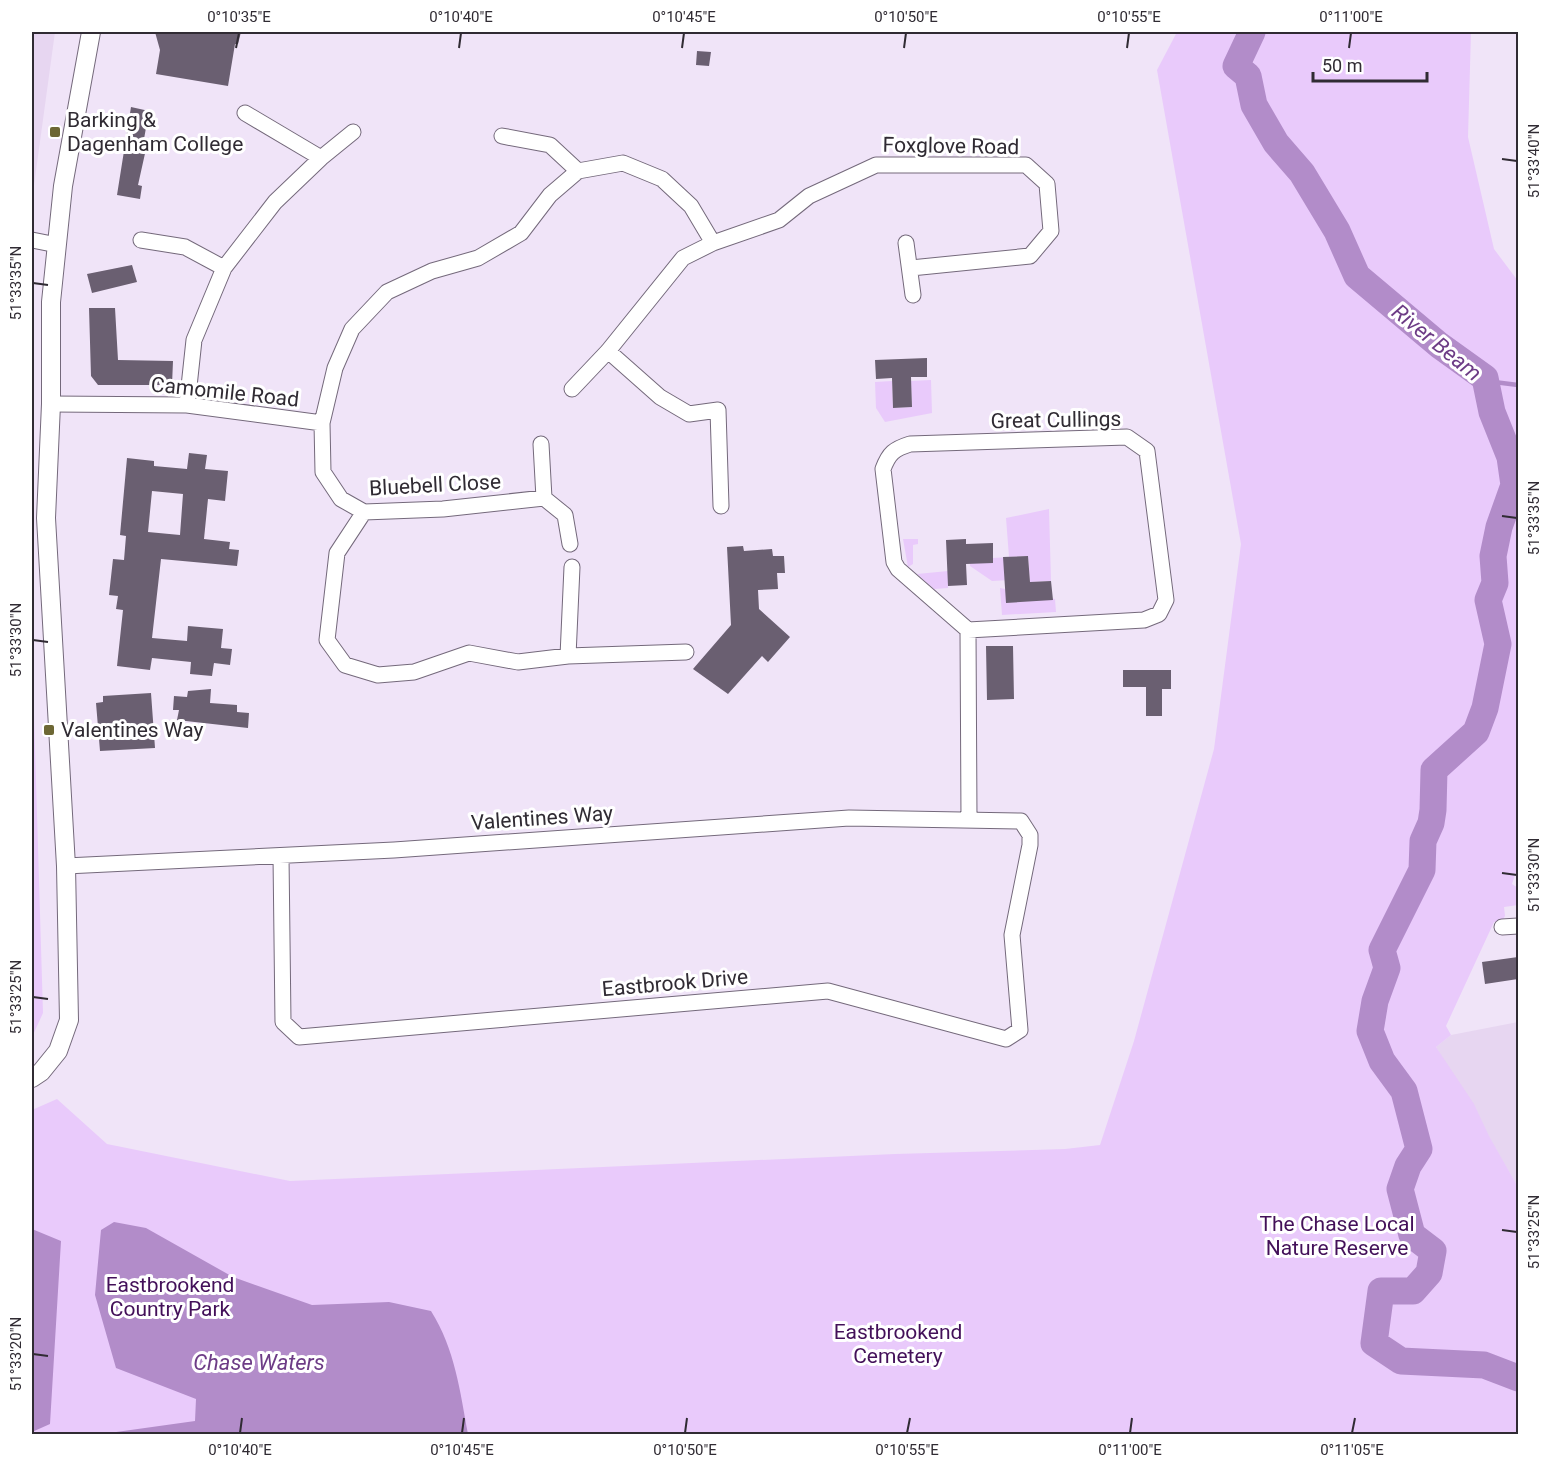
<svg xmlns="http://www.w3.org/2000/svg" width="1550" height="1466" viewBox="0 0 1550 1466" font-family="Roboto,sans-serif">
<rect width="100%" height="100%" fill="#f0e4f8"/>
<!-- built -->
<path fill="#e7d6f1" d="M 32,32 L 55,32 L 32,200 Z
M 1518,1022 L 1518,1187 L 1436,1047 L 1451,1035 Z"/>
<!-- green -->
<path fill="#e9cafb" d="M 1177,32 L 1471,32 L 1468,137 L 1494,249 L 1518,281 L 1518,866 L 1512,884 L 1518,888 L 1518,905 L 1504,907 L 1505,916 L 1502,921 L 1494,922 L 1446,1026 L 1451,1035 L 1436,1047 L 1474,1104 L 1489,1136 L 1518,1187 L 1518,1434 L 32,1434 L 32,1110 L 57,1099 L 107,1144 L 290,1181 L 895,1154 L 1065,1149 L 1100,1145 L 1134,1041 L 1214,749 L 1241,544 L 1157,70 Z
M 931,380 L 932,413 L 885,422 L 876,408 L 875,382 L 892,381 L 893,408 L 912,407 L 911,381 Z
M 1049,509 L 1051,581 L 1030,582 L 1028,556 L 1009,557 L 1006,518 Z
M 903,539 L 918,539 L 918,544 L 913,545 L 913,564 L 908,567 Z
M 1009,557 L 1010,580 L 992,581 L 970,566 L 970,563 L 993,563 L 993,558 Z
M 948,571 L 948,588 L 934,589 L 917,574 Z
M 1000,588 L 1055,599 L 1056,612 L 1002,615 Z
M 32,648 L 43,1013 L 32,1037 Z"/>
<!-- water -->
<path fill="#b28cc9" d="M 114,1222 L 146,1228 L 233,1277 L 312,1305 L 389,1302 L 431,1311 C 455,1349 460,1391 468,1434 L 102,1434 L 195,1421 L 196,1399 L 116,1368 L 95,1295 L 101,1230 Z
M 32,1229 L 61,1241 L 50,1424 L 32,1432 Z"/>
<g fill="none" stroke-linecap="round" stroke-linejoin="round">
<!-- stream -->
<path stroke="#b28cc9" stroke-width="4.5" d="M 1486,381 L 1518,385"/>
<!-- river -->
<path stroke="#b28cc9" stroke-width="27" d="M 1252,32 L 1236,66 L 1248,76 L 1254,105 L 1276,143 L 1302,173 L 1337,231 L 1357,276 L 1439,345 L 1485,378 L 1492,412 L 1510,457 L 1514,485 L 1499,527 L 1493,556 L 1495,583 L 1488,600 L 1498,644 L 1485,708 L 1476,732 L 1434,770 L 1433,810 L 1431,823 L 1423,841 L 1422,870 L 1382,950 L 1387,968 L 1375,1001 L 1370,1031 L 1382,1061 L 1404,1091 L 1419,1149 L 1408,1166 L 1400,1189 L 1412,1235 L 1433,1251 L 1429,1273 L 1413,1291 L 1381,1291 L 1374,1343 L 1401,1361 L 1484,1365 L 1518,1378"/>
</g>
<!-- building -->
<path fill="#6a5f71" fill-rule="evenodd" d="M 155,32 L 241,32 L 238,44 L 235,44 L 228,86 L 156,74 L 160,50 Z
M 697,51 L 711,52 L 709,66 L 696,65 Z
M 131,107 L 149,111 L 144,139 L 148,140 L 138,185 L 142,186 L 140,199 L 117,195 Z
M 132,265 L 137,282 L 92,293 L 87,274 Z
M 89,308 L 115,308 L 118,360 L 173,361 L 172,385 L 98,385 L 91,376 Z
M 927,358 L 927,377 L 911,377 L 912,407 L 893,408 L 892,378 L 876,379 L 875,360 Z
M 189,453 L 207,455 L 205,469 L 228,471 L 225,501 L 208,499 L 204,539 L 230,542 L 229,549 L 239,550 L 237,566 L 161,559 L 152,638 L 187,641 L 188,626 L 223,629 L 221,648 L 232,649 L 230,665 L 214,663 L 212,676 L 190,674 L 191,662 L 152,658 L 150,670 L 117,666 L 123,610 L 116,609 L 118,596 L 109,595 L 113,559 L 124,560 L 126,536 L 120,535 L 127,458 L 154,461 L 154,466 L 187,469 ZM 152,491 L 183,494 L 180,535 L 148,532 Z
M 966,539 L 966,544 L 993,543 L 993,563 L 966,564 L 967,585 L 948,586 L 946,540 Z
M 743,546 L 744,551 L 772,549 L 773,556 L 784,556 L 785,573 L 777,573 L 778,589 L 758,590 L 759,609 L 790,637 L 768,662 L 762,656 L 728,694 L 693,669 L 731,625 L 727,547 Z
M 1028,556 L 1030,582 L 1051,581 L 1053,600 L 1006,603 L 1003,557 Z
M 986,646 L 1013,646 L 1014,699 L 987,700 Z
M 1123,670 L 1171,670 L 1171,689 L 1162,689 L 1162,716 L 1146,716 L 1146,687 L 1123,687 Z
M 211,689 L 210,703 L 237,705 L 237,712 L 249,713 L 248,728 L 177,720 L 179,710 L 173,710 L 174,696 L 187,697 L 188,691 Z
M 151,693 L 155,748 L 100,751 L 96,703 L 103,702 L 103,696 Z
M 1518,957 L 1518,979 L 1485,984 L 1482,962 Z"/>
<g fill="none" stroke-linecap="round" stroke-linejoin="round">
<!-- minor casing -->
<g stroke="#74697b" stroke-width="17">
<path id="minor" d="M 245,113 L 321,158
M 502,136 L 550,145 L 578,171
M 32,240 L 57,245
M 141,240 L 185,247 L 224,268
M 906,243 L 913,295
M 608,351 L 660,397 L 689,414 L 718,410 L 721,506
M 572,389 L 608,351 L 683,258 L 713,243 L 779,220 L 809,196 L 876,165 L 1026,165 L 1047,184 L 1051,231 L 1030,256 L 911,268
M 51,404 L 187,405 L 322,423
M 187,405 L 194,340 L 224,268 L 275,202 L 321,158 L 353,132
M 541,444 L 544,498
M 364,512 L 337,553 L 327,640 L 345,665 L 378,675 L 414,672 L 469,653 L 518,662 L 568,656 L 686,652
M 570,544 L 565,515 L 544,498 L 443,509 L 364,512 L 341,499 L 323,472 L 322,423 L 335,368 L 352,329 L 387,292 L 432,271 L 478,258 L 521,233 L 550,195 L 578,171 L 623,163 L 662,179 L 691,206 L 713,243
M 968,630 L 1144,620 L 1159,614 L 1166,600 L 1147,451 L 1127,437 L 910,444 C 894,449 889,453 883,469 L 894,562 L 898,569 L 968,630 L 969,819
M 568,656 L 572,567
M 66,866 L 394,850 L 849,818 L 1021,821 L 1030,835 L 1030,845 L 1012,935 L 1020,1030 L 1006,1039 L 828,991 L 299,1037 L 283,1022 L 281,856
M 1502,927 L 1518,926"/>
</g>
<!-- tertiary casing -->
<g stroke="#74697b" stroke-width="20">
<path id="tertiary" d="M 32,1078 L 41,1072 L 58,1051 L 69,1020 L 66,866 L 46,518 L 51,404 L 51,302 L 63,186 L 91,32"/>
</g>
<!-- minor -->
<use href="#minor" stroke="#fff" stroke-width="15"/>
<!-- tertiary -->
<use href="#tertiary" stroke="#fff" stroke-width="18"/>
</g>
<!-- ticks -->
<path fill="none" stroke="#302b33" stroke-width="2" d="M 236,48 L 239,33M 459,48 L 461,33M 682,48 L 684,33M 904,48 L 906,33M 1127,48 L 1129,33M 1349,48 L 1351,33M 1502,159 L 1517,161M 33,283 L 48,285M 1502,516 L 1517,518M 33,640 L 48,642M 1502,873 L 1517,875M 33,997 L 48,999M 1502,1230 L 1517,1232M 33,1354 L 48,1356M 240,1433 L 242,1418M 462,1433 L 464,1418M 685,1433 L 687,1418M 907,1433 L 910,1418M 1130,1433 L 1132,1418M 1352,1433 L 1355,1418"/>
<!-- markers -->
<g fill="#6d6734" stroke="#fff" stroke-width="2">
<rect x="49" y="126" width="12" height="12" rx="3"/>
<rect x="43" y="724" width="12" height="12" rx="3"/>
</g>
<g text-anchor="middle" stroke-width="6" stroke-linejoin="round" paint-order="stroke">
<!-- poi labels -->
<g font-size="21" fill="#302b33" stroke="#fff" text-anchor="start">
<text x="67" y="127">Barking &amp;<tspan x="67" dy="24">Dagenham College</tspan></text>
<text x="61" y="737">Valentines Way</text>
</g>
<!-- street labels -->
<g font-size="21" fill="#302b33" stroke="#fff">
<text transform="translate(951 146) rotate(1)" y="7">Foxglove Road</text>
<text transform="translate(225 392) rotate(6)" y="7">Camomile Road</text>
<text transform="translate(1056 420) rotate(-1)" y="7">Great Cullings</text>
<text transform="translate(435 485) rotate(-3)" y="7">Bluebell Close</text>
<text transform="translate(542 818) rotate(-4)" y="7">Valentines Way</text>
<text transform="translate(675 983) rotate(-5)" y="7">Eastbrook Drive</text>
</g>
<!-- park labels -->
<g font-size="21" fill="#431059" stroke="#fff">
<text x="1337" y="1231">The Chase Local<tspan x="1337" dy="24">Nature Reserve</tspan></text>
<text x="170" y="1292">Eastbrookend<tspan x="170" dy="24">Country Park</tspan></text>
<text x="898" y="1339">Eastbrookend<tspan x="898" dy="24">Cemetery</tspan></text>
</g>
<!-- water labels -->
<g font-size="22" font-style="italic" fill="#6d3c86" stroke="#fff">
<text transform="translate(1437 342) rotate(39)" y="8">River Beam</text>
<text x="259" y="1370">Chase Waters</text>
</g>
</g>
<!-- border -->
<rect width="1550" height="1466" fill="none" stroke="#ffffff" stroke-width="66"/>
<!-- scale -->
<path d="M1313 72v9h114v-9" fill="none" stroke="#302b33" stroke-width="3"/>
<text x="1322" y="72" font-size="18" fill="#302b33" stroke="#ffffff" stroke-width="4.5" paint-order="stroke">50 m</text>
<rect x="33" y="33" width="1484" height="1400" fill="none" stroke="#302b33" stroke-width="2"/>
<g font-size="15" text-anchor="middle" fill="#302b33">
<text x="239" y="22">0°10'35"E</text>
<text x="461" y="22">0°10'40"E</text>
<text x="684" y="22">0°10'45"E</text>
<text x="906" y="22">0°10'50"E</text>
<text x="1129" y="22">0°10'55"E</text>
<text x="1351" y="22">0°11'00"E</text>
<text transform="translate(1534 161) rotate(-90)" y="5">51°33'40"N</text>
<text transform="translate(16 283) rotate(-90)" y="5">51°33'35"N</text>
<text transform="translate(1534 518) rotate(-90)" y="5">51°33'35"N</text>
<text transform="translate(16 640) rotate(-90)" y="5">51°33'30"N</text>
<text transform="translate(1534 875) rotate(-90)" y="5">51°33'30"N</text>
<text transform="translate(16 997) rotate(-90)" y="5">51°33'25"N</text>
<text transform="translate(1534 1232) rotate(-90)" y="5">51°33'25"N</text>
<text transform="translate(16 1354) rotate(-90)" y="5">51°33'20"N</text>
<text x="240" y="1455">0°10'40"E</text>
<text x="462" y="1455">0°10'45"E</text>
<text x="685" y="1455">0°10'50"E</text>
<text x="907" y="1455">0°10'55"E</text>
<text x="1130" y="1455">0°11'00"E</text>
<text x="1352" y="1455">0°11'05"E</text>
</g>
</svg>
